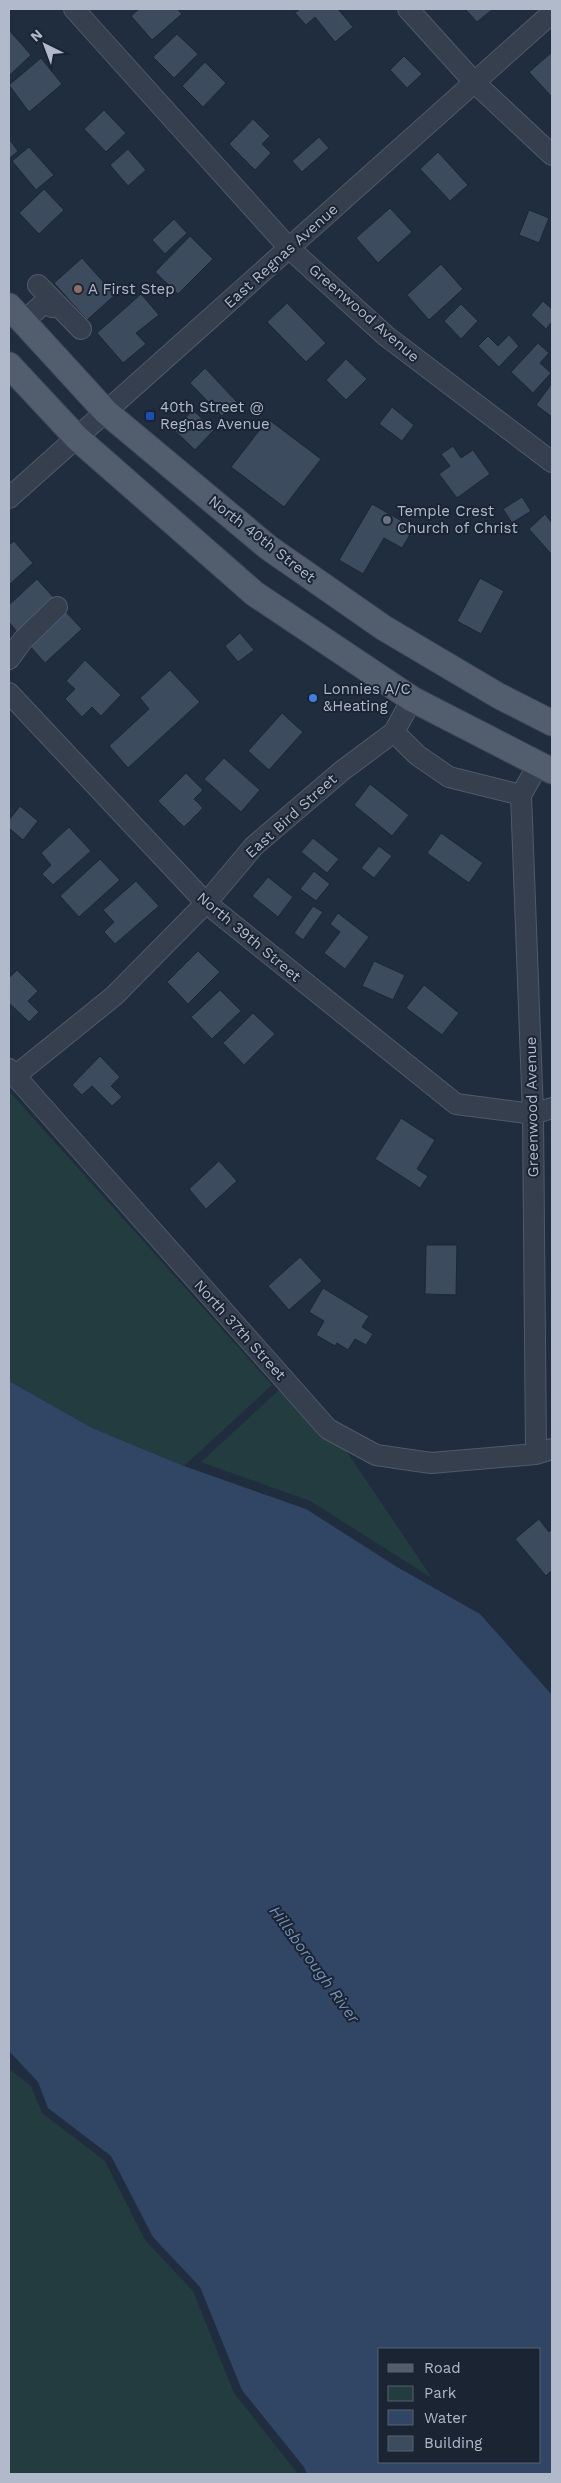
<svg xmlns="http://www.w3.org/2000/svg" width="561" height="2483" viewBox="0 0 561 2483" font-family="'Work Sans',sans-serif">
<rect width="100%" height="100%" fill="#202d3e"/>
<!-- green -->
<path fill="#233c3f" d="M 9,1091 L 272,1385 L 184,1466 L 92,1428 L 9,1381 Z
M 280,1389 L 345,1449 L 432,1578 L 310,1501 L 201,1462 Z
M 9,2069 L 31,2086 L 42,2113 L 105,2161 L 145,2240 L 193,2291 L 234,2393 L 298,2474 L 9,2474 Z"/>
<!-- water -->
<path fill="#314665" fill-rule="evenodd" d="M 9,1381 L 92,1428 L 184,1466 L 306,1509 L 397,1567 L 480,1614 L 552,1695 L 552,2474 L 307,2474 L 304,2467 L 242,2390 L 200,2287 L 153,2237 L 111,2156 L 48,2108 L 38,2082 L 9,2051 ZM 380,2349 L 540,2349 L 540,2462 L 380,2462 Z"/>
<!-- building -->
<path fill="#3c4b5e" stroke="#1c2635" d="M 139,9 L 177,9 L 182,14 L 152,40 L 131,16 Z
M 300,9 L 338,9 L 353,27 L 335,42 L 315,17 L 306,25 L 295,13 Z
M 465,9 L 493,9 L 477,22 Z
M 9,30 L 31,55 L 9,76 Z
M 177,34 L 198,54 L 174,78 L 153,57 Z
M 552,52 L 552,94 L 551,96 L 529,72 Z
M 404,56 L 422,74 L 407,88 L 390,70 Z
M 41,58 L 62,84 L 29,112 L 9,85 Z
M 205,62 L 226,83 L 203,107 L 182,86 Z
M 104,110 L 126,133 L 106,152 L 84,129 Z
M 253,119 L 270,136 L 262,144 L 271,153 L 255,170 L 229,144 Z
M 319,137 L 329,148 L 302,172 L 292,161 Z
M 9,139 L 18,151 L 9,159 Z
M 29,147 L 54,175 L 36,190 L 12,161 Z
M 128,149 L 146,170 L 128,186 L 110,165 Z
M 438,152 L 468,185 L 450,201 L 420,169 Z
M 44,189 L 64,210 L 39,234 L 19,213 Z
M 390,208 L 412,232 L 378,263 L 356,238 Z
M 529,210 L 549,218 L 539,243 L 519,235 Z
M 174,219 L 187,233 L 165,254 L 152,240 Z
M 190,236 L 213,259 L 178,294 L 155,272 Z
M 82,258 L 115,295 L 87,320 L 54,283 Z
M 441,264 L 463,289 L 429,320 L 407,295 Z
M 141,294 L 159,315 L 136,333 L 146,344 L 123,363 L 97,333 Z
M 543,301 L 552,309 L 552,322 L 546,329 L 531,315 Z
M 287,303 L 326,343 L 306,362 L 267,322 Z
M 461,304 L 478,321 L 461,339 L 444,321 Z
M 509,335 L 519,346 L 499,367 L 478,346 L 488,336 L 498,346 Z
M 538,343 L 549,353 L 540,363 L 551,373 L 533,393 L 511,372 Z
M 346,359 L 367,379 L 346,400 L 326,380 Z
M 205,368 L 237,402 L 222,416 L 190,383 Z
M 552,383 L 552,417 L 536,405 Z
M 392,407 L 414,425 L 402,441 L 379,424 Z
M 193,410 L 214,430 L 195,450 L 174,430 Z
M 268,419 L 321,459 L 284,507 L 231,467 Z
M 453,446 L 461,458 L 473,450 L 490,474 L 457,498 L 439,474 L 450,466 L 441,454 Z
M 522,497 L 531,511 L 512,523 L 503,509 Z
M 372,504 L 414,528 L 402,548 L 384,538 L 363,574 L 339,560 Z
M 545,514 L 552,523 L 552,555 L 529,529 Z
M 14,541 L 33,563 L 9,585 L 9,545 Z
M 480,578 L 504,591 L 481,634 L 457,621 Z
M 37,579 L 55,599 L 18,633 L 9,622 L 9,605 Z
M 64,610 L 82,629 L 45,663 L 28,644 Z
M 240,633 L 254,650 L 238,662 L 225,646 Z
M 85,660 L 121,695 L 101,716 L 92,707 L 82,717 L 65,699 L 75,689 L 66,681 Z
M 170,670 L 200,702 L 128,768 L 109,746 L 149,709 L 140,698 Z
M 282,713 L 303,732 L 269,770 L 248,751 Z
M 224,758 L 260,790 L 241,812 L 204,779 Z
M 186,773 L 203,790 L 194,799 L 203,808 L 184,827 L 158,801 Z
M 370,784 L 409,815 L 392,836 L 354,805 Z
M 20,806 L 38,821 L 23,840 L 9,828 L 9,820 Z
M 69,827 L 91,851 L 53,885 L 42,874 L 51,865 L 41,853 Z
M 441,833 L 483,863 L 469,883 L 427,853 Z
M 313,838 L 339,859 L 327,873 L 301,852 Z
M 379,846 L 392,856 L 374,878 L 361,868 Z
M 100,859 L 120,880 L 79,917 L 60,896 Z
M 314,871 L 330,884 L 316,901 L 300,889 Z
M 268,877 L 293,897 L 278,917 L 252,896 Z
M 136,881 L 159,906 L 115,944 L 104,932 L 114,922 L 103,910 Z
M 313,906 L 323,912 L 303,940 L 294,933 Z
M 338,913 L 369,937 L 345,969 L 324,953 L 340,932 L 330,924 Z
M 198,951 L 220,972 L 188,1004 L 167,982 Z
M 374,961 L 405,975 L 393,1000 L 362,986 Z
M 17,970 L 38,991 L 28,1001 L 39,1012 L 29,1022 L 9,1003 L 9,978 Z
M 424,985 L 459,1013 L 442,1035 L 406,1008 Z
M 220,990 L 241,1011 L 212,1039 L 191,1017 Z
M 253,1013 L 275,1034 L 244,1065 L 223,1043 Z
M 100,1056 L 120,1077 L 111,1086 L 122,1097 L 112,1106 L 92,1086 L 82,1095 L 72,1085 Z
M 401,1118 L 435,1140 L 417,1169 L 428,1176 L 420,1188 L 375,1159 Z
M 219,1161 L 237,1181 L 206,1209 L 189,1189 Z
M 426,1245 L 457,1245 L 456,1295 L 425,1294 Z
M 300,1257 L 322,1281 L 289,1310 L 268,1286 Z
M 323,1288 L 369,1316 L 362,1327 L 373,1334 L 366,1345 L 355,1339 L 348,1350 L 337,1343 L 335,1346 L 316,1335 L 324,1321 L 309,1312 Z
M 539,1519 L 549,1532 L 552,1529 L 552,1570 L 546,1576 L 515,1539 Z"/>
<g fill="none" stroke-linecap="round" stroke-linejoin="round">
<!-- minor casing -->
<g stroke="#505a69" stroke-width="22">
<path id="minor" d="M 74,9 L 289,248 L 386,336 L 552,462
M 408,9 L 475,83 L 552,155
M 38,285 L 81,329
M 23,322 L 44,303 L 52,307
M 9,498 L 552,13
M 9,659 L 23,640 L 57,607
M 9,693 L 206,903 L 456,1104 L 533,1114 L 552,1108
M 394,732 L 417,755 L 449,777 L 521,795
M 9,1069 L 328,1429 L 376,1455 L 431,1463 L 536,1454 L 552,1449
M 15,1076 L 114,996 L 206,903 L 254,846 L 343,770 L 394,732 L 412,699
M 536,1454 L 533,1114 L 521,795 L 538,765"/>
</g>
<!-- major casing -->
<g stroke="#3e4857" stroke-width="27">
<path id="major" d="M 9,306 L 106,412 L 269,548 L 384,628 L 499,696 L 552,723
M 9,365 L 77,438 L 255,594 L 412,699 L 552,771"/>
</g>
<!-- minor -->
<use href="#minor" stroke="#353f4e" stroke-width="20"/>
<!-- major -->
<use href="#major" stroke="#525e6e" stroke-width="25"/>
</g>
<!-- markers -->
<circle fill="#8d6e63" stroke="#1a2433" stroke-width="2" cx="78" cy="289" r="5"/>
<rect fill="#1a4fb4" stroke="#1a2433" stroke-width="2" x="145" y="411" width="10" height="10" rx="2.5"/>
<circle fill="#6b7280" stroke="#1a2433" stroke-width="2" cx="387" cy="520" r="5"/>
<circle fill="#3f7fe0" stroke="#1a2433" stroke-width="2" cx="313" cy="698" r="5"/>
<g text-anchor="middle" stroke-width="4" stroke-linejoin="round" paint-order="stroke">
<!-- street labels -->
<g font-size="15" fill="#b0baca" stroke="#1a2433">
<text transform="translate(281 256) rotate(-42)" y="5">East Regnas Avenue</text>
<text transform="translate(364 313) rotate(41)" y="5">Greenwood Avenue</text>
<text transform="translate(262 539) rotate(38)" y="5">North 40th Street</text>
<text transform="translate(291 816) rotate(-42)" y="5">East Bird Street</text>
<text transform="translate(249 937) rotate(40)" y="5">North 39th Street</text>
<text transform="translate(532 1107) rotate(-91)" y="5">Greenwood Avenue</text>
<text transform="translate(240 1330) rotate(48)" y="5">North 37th Street</text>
</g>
<!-- poi labels -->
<g font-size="15" fill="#b0baca" stroke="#1a2433" text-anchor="start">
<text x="88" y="294">A First Step</text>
<text x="160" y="412">40th Street @<tspan x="160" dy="17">Regnas Avenue</tspan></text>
<text x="397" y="516">Temple Crest<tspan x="397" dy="17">Church of Christ</tspan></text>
<text x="323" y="694">Lonnies A/C<tspan x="323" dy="17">&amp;Heating</tspan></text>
</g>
<!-- water labels -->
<g font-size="16" font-style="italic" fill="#748fb4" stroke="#1a2433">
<text transform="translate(315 1964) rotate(54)" y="6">Hillsborough River</text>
</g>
</g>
<!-- border -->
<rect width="561" height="2483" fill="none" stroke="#b0baca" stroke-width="20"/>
<!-- legend -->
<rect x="378" y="2348" width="162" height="115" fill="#1a2433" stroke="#56606f"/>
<rect x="388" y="2364" width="25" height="8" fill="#525e6e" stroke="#56606f"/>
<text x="424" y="2373" font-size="15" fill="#b0baca">Road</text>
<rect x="388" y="2386" width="25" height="15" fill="#233c3f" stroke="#56606f"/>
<text x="424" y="2398" font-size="15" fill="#b0baca">Park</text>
<rect x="388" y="2410" width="25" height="15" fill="#314665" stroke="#56606f"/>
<text x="424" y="2423" font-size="15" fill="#b0baca">Water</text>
<rect x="388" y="2436" width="25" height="15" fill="#3c4b5e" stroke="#56606f"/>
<text x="424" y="2448" font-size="15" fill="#b0baca">Building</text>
<!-- north arrow -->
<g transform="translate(45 45) rotate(318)" stroke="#1a2433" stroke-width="4" paint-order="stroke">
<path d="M0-4L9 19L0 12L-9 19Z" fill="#b0baca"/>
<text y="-8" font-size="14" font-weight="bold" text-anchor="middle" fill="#b0baca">N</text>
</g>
</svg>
